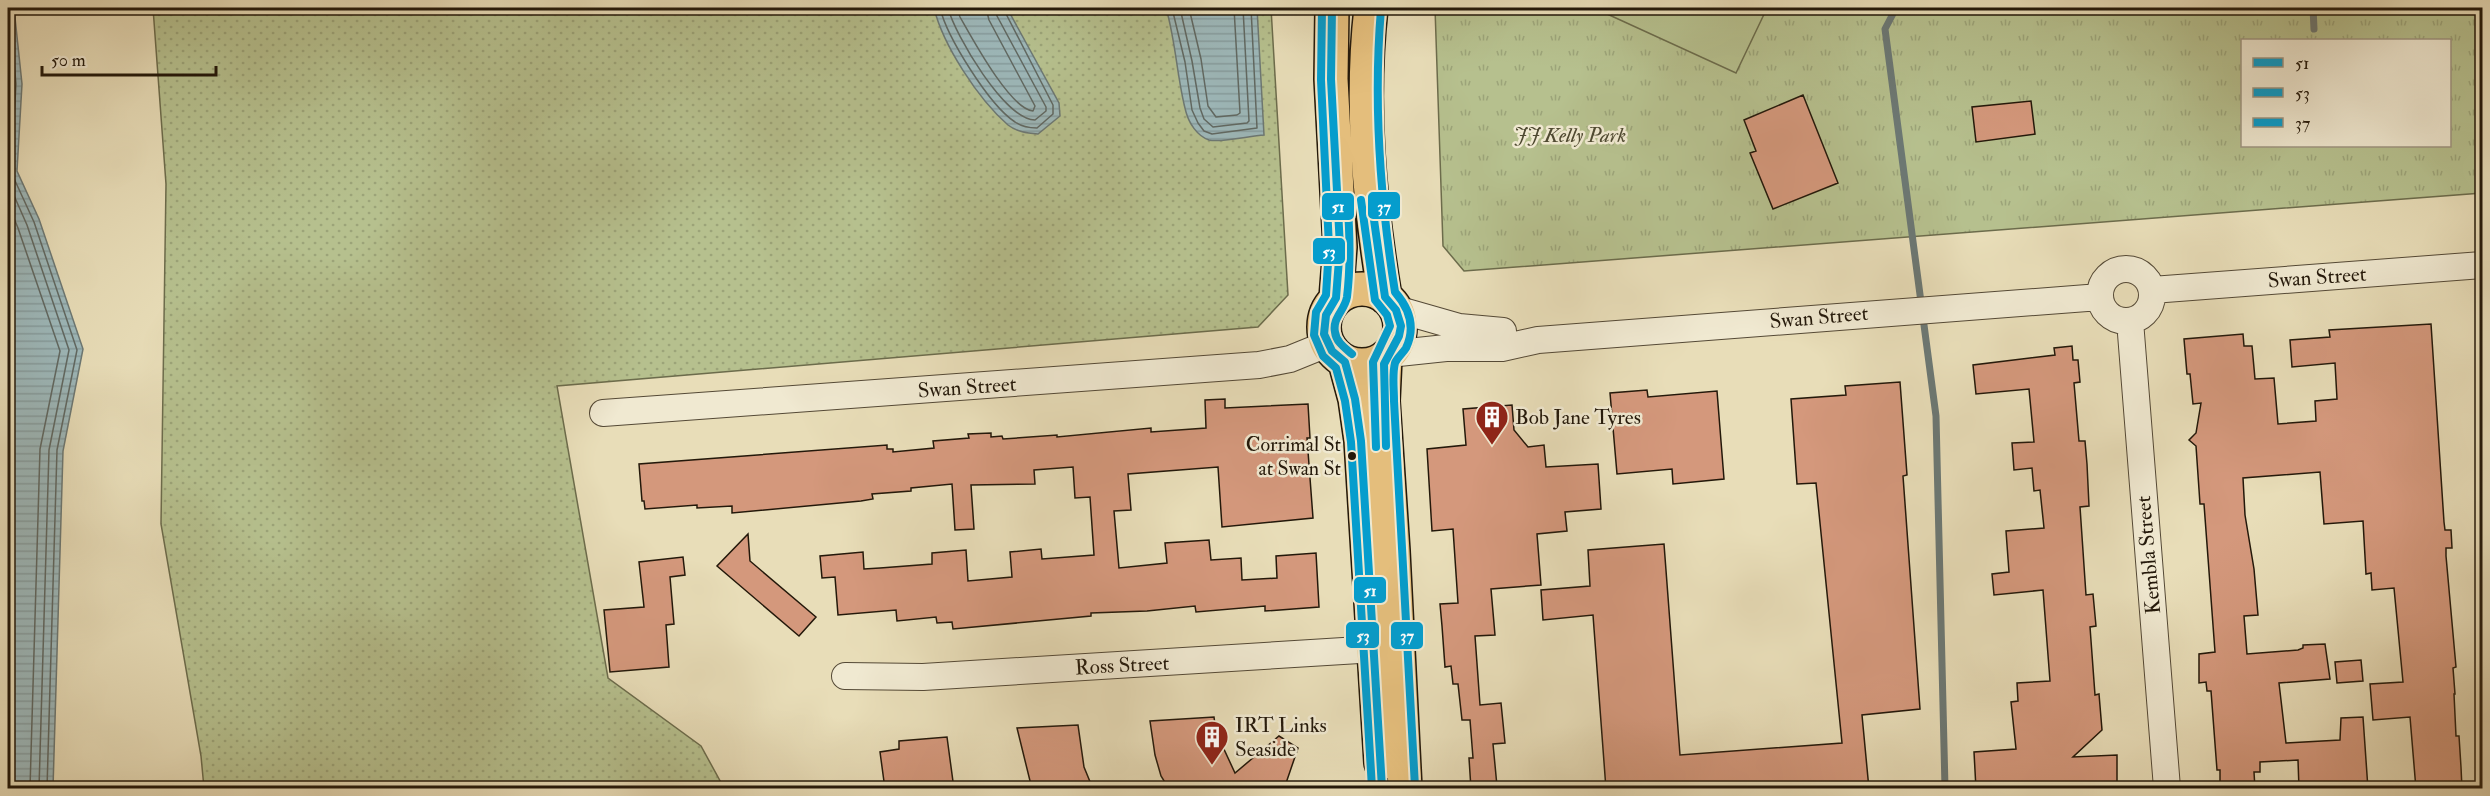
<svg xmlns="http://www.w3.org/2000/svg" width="2490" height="796" viewBox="0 0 2490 796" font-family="'IM FELL Double Pica',serif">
<defs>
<pattern id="grass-dots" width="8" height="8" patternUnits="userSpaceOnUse" patternTransform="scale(1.5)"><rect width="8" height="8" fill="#b6c08e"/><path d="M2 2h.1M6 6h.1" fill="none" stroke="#9ca479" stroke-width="1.8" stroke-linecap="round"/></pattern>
<pattern id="park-tufts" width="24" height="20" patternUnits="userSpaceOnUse" patternTransform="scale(1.5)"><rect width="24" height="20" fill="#b6c08e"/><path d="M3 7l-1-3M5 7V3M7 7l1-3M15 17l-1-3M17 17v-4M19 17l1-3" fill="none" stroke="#9ca479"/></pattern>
<pattern id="water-rules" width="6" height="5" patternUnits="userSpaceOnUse" patternTransform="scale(1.5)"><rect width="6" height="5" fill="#9db8ba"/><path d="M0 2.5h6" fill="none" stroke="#879d9f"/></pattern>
</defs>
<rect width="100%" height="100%" fill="#e8ddb8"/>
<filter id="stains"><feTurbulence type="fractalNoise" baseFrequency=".00333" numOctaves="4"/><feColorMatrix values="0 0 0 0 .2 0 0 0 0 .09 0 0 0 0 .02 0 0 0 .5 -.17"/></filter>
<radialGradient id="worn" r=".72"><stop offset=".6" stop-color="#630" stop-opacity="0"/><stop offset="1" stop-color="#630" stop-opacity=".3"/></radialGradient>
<!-- grass -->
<path fill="url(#grass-dots)" stroke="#6c6c4c" stroke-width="1.5" d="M 153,8 L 1271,8 L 1288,295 L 1258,327 L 557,386 L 608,678 L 701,746 L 724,788 L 204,788 L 201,756 L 161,524 L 166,184 Z"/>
<!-- park -->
<path fill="url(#park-tufts)" stroke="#6c6c4c" stroke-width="1.5" fill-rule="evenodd" d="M 1435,8 L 2482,8 L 2482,193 L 1464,271 L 1443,246 ZM 2242,40 L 2450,40 L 2450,146 L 2242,146 Z"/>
<!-- garden -->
<path fill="#b6c08e" stroke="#6c6c4c" stroke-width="1.5" d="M 1594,8 L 1767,8 L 1736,73 Z"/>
<!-- water -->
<path fill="url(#water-rules)" stroke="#6c7874" stroke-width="1.5" d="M 8,8 L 14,8 L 22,84 L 17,171 L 39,219 L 83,349 L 63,451 L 53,788 L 8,788 Z
M 934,8 L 1007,8 L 1059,103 L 1060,116 L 1038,134 C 1027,133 1017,132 1008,125 C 978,99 943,45 934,8 Z
M 1166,8 L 1257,8 L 1264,135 C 1249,136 1221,143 1209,140 C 1197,136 1189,123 1186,112 C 1177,79 1176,42 1166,8 Z"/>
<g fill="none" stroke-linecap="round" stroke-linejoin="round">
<!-- shore -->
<path stroke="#606862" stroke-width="1.5" d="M 9,8 L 16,84 L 11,172 L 34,222 L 77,350 L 57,450 L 47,788
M 940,8 C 947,37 989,105 1015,122 C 1022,127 1028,128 1037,128 L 1053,114 L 1053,105 L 1003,8
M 948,8 C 955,35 1005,120 1035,120 L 1046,111 L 1046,107 L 997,16 L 995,8
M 957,8 L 960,17 C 972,38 1010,109 1033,111 L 1035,106 L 989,20 L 986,8
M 1172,8 L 1185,62 L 1192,110 L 1198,123 L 1204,131 L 1212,134 L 1257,128 L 1251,8
M 1180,8 L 1192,61 L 1200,108 L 1204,119 L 1213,127 L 1247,123 L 1249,121 L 1243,8
M 1189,8 L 1201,59 L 1208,106 L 1216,117 L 1237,115 L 1240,113 L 1234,8
M 8,182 L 27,225 L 69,350 L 49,450 L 39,788
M 8,204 L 18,228 L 60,351 L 40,449 L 30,788"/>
<!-- stream -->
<path stroke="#6c7874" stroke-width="7" d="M 1896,8 L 1885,29 L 1936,416 L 1945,788
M 2313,8 L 2314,29"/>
</g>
<!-- building -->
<path fill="#d4987c" stroke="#23180a" stroke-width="1.5" d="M 1803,95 L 1838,183 L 1773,209 L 1750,153 L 1756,151 L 1744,120 Z
M 2031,101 L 2035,134 L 1976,142 L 1972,107 Z
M 2431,324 L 2444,522 L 2445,530 L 2451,530 L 2452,548 L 2446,548 L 2446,556 L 2456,667 L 2453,668 L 2455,694 L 2454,694 L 2456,736 L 2459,736 L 2461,767 L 2462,789 L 2416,789 L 2410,717 L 2373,720 L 2370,684 L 2403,682 L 2394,588 L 2372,590 L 2371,573 L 2366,574 L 2363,521 L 2324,524 L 2320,472 L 2243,478 L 2245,515 L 2254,569 L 2258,615 L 2244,616 L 2247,654 L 2298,650 L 2303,648 L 2303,645 L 2325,644 L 2330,679 L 2279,683 L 2286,743 L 2340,740 L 2341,718 L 2363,717 L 2368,789 L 2299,789 L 2298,760 L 2260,762 L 2260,772 L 2254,772 L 2255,789 L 2220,789 L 2220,770 L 2217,770 L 2211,691 L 2207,691 L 2206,682 L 2199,683 L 2199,654 L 2215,652 L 2204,504 L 2200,504 L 2196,446 L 2189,440 L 2196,433 L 2201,403 L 2193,404 L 2190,374 L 2187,374 L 2184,339 L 2243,334 L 2244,346 L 2252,346 L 2255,379 L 2274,378 L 2278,424 L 2316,421 L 2315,401 L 2337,399 L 2335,363 L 2292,367 L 2290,340 L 2330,337 L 2329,330 Z
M 2072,346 L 2073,360 L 2078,360 L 2080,382 L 2074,383 L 2079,441 L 2085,441 L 2087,464 L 2089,506 L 2080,507 L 2086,595 L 2093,594 L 2096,626 L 2090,627 L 2095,695 L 2099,694 L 2102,730 L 2073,757 L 2117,755 L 2117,789 L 1976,789 L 1974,752 L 2016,749 L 2011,702 L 2018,701 L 2017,683 L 2050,681 L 2043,590 L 1994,595 L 1992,574 L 2009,572 L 2006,531 L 2044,528 L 2040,490 L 2034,491 L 2032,468 L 2014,470 L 2012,443 L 2034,442 L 2029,389 L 1976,394 L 1973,365 L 2055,355 L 2054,348 Z
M 1900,382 L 1907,475 L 1903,476 L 1920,709 L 1862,715 L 1869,789 L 1606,789 L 1593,615 L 1543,620 L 1541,590 L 1590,586 L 1588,550 L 1664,544 L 1680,755 L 1842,743 L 1816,483 L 1797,484 L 1791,399 L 1846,395 L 1845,386 Z
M 1647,390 L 1648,397 L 1717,391 L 1724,479 L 1673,484 L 1672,469 L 1617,474 L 1610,393 Z
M 1225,399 L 1225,408 L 1308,404 L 1310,438 L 1307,438 L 1313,518 L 1222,527 L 1218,467 L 1128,474 L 1131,510 L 1114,511 L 1119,568 L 1167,563 L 1165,543 L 1209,540 L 1211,560 L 1241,558 L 1242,580 L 1277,578 L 1276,556 L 1316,553 L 1319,607 L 1265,611 L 1265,606 L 1196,612 L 1195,606 L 1147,611 L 1091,613 L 1091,616 L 953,629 L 952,622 L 937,623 L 936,617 L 897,621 L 896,610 L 838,615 L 835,577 L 822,578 L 820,556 L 863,552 L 864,569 L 880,568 L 932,564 L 932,553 L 966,550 L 968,581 L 1012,577 L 1010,552 L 1041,549 L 1042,559 L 1094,555 L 1090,497 L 1075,498 L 1073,467 L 1034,470 L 1035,484 L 971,485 L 974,529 L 955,530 L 952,484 L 911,488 L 911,491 L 872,494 L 873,499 L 861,501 L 732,513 L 732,506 L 697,508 L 697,505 L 645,509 L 644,501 L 642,501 L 639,464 L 887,445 L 887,449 L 893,449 L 893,452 L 934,448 L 933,441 L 969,438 L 968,434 L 991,433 L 991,437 L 1002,436 L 1003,439 L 1057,435 L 1057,437 L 1151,428 L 1151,432 L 1206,428 L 1205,400 Z
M 1512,405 L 1514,430 L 1528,447 L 1544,445 L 1546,467 L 1598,464 L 1601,509 L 1565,512 L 1567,531 L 1537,534 L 1541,585 L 1491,589 L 1495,635 L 1475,636 L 1480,705 L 1501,703 L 1505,743 L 1493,744 L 1497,786 L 1471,789 L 1469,758 L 1473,758 L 1470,720 L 1462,720 L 1458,684 L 1453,684 L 1451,666 L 1445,667 L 1442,626 L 1440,604 L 1458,603 L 1453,529 L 1432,531 L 1427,449 L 1466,445 L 1463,409 Z
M 748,534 L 750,561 L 816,617 L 799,636 L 717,566 Z
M 683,557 L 685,575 L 670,577 L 674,624 L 666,625 L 669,667 L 610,672 L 604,610 L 644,607 L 639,562 Z
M 2361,660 L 2363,681 L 2337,683 L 2335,662 Z
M 1214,717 L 1216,732 L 1235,773 L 1279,736 L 1298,748 L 1284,789 L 1169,789 L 1161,776 L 1155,755 L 1150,721 Z
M 1078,725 L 1084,767 L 1093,789 L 1032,789 L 1017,728 Z
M 947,737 L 954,789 L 885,789 L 880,752 L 899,749 L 899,741 Z"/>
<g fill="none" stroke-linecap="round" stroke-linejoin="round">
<!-- minor casing -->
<g stroke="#544936" stroke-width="28">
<path id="minor" d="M2100 295a26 26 0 1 1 52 0a26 26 0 1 1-52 0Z
M 2152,290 L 2482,265
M 1396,309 L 1459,327 L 1503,331
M 2130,321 L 2167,788
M 1389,354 L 1446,348 L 1502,348 L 1538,340 L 2100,297
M 603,413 L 1259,365 L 1290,359 L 1327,344
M 845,676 L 923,677 L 1392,648"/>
</g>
<!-- major casing -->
<g stroke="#23180a" stroke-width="36">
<path id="major" d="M 1332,8 L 1331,79 L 1340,247 L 1336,298
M 1371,8 C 1360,104 1369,201 1385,297
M1324 327a38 38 0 1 1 76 0a38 38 0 1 1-76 0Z
M 1385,358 L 1383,401 L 1393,551 L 1405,788
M 1345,362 L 1355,399 L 1361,441 L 1381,763"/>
</g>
<!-- minor -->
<use href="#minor" stroke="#f0e9d1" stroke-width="26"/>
<!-- major -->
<use href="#major" stroke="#e4be7c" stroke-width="33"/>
<!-- bus-1 casing -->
<g stroke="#f0e9d1" stroke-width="12">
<path id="bus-1" d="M 1332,8 L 1331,79 L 1340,247 L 1336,298 L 1326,315 L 1324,334 L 1332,351 L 1345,362 L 1355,399 L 1361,441 L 1382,788
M 1371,199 L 1385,297 L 1396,310 L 1401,326 L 1399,336 L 1384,364 L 1386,446"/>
</g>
<!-- bus-2 casing -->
<g stroke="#f0e9d1" stroke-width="12">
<path id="bus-2" d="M 1322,8 L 1321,80 L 1329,247 L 1326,295 L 1316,312 L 1314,335 L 1323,356 L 1336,368 L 1345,401 L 1351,442 L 1372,788
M 1361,200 L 1375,300 L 1387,315 L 1390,326 L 1373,362 L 1376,447"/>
</g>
<!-- bus-3 casing -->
<g stroke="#f0e9d1" stroke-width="12">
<path id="bus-3" d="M 1381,9 C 1373,104 1380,198 1395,292 C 1409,308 1416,327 1406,348 C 1403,353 1397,358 1395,363 C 1392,374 1394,389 1394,401 L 1415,787
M 1347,198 C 1350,232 1351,264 1347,297 C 1345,310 1332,318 1335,332 C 1336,342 1345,348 1352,354"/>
</g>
<!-- bus-1 -->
<use href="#bus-1" stroke="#059dcd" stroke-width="8"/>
<!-- bus-2 -->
<use href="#bus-2" stroke="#059dcd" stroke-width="8"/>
<!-- bus-3 -->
<use href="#bus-3" stroke="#059dcd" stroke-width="8"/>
</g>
<!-- icons -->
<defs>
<g id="building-pin" transform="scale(1.725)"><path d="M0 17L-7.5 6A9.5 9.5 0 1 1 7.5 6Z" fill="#8f2418" stroke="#f0e9d1"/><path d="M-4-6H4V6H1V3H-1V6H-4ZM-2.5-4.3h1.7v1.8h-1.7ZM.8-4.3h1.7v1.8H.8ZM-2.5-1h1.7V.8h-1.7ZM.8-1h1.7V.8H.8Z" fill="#fff"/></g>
</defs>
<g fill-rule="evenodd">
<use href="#building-pin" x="1492" y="417"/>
<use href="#building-pin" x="1212" y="737"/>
</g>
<!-- markers -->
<circle fill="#23180a" stroke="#f0e9d1" stroke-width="2" cx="1352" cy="456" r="5"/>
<g text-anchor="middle" stroke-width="5" stroke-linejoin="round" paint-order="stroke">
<!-- bus labels -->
<g font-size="20" fill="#23180a" stroke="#f0e9d1" text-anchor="end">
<text x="1341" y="451">Corrimal St<tspan x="1341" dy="24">at Swan St</tspan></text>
</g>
<!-- park labels -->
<g font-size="21" font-style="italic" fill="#4f4a32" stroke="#f0e9d1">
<text x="1570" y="142">JJ Kelly Park</text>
</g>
<!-- street labels -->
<g font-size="21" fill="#23180a" stroke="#f0e9d1">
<text transform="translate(2317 277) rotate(-4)" y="7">Swan Street</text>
<text transform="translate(1819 317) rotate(-5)" y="7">Swan Street</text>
<text transform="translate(967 387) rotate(-4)" y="7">Swan Street</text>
<text transform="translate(2148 555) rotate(-95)" y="7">Kembla Street</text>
<text transform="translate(1122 665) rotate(-3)" y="7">Ross Street</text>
</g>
<!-- poi labels -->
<g font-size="21" fill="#23180a" stroke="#f0e9d1" text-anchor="start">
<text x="1515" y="424">Bob Jane Tyres</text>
<text x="1235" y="732">IRT Links<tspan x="1235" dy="24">Seaside</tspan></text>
</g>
</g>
<g stroke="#f0e9d1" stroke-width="2">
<rect x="1367" y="191" width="34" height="29" rx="6" fill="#059dcd"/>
<rect x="1321" y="192" width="34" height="29" rx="6" fill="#059dcd"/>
<rect x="1312" y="237" width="34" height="28" rx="6" fill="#059dcd"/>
<rect x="1353" y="576" width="34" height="28" rx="6" fill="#059dcd"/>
<rect x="1345" y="621" width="35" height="28" rx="6" fill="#059dcd"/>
<rect x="1390" y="621" width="34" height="29" rx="6" fill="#059dcd"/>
</g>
<g font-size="16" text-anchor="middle" font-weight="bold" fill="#fff">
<text x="1384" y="212">37</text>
<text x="1338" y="212">51</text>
<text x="1329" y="257">53</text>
<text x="1370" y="596">51</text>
<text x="1363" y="641">53</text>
<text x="1407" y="641">37</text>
</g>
<!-- margin -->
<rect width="2490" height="796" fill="none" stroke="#e8ddb8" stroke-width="30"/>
<rect x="9" y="9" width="2472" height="778" fill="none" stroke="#23180a" stroke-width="3"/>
<rect x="15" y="15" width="2460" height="766" fill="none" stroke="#23180a" stroke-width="1.5"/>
<!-- legend -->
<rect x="2241" y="39" width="210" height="108" fill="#f0e9d1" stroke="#9e9581" stroke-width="1.5"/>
<rect x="2253" y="58" width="30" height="9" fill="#059dcd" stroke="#9e9581" stroke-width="1.5"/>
<text x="2295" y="69" font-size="18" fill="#23180a">51</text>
<rect x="2253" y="88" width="30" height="9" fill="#059dcd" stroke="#9e9581" stroke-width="1.5"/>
<text x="2295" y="99" font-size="18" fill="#23180a">53</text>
<rect x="2253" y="118" width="30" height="9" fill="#059dcd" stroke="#9e9581" stroke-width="1.5"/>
<text x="2295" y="129" font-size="18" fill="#23180a">37</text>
<!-- scale -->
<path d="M42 66v9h174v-9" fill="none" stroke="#23180a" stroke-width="3"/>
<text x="51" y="66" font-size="18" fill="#23180a" stroke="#f0e9d1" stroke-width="4.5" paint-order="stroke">50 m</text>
<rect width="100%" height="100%" filter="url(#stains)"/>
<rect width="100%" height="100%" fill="url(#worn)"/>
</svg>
